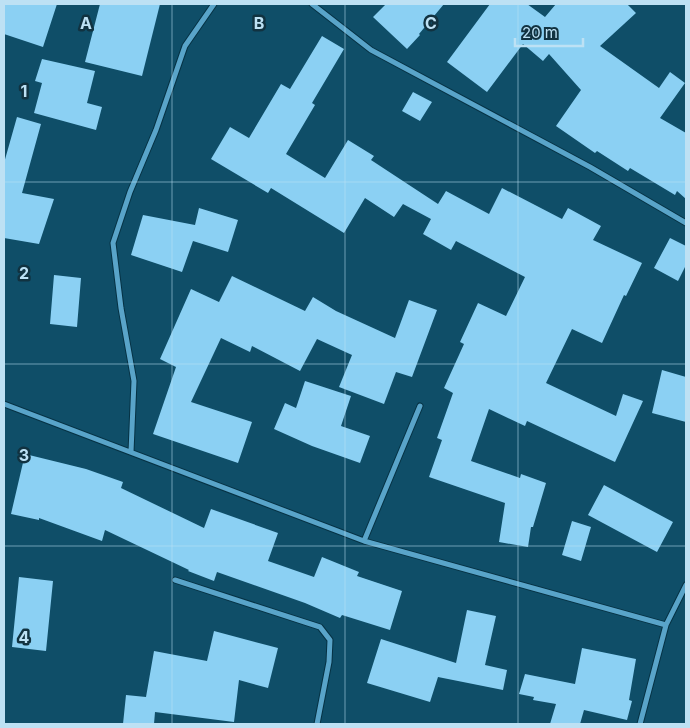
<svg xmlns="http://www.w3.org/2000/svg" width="690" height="728" viewBox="0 0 690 728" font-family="Inter,sans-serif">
<rect width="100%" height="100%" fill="#0f4e68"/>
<!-- building -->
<path fill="#8bd0f3" d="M 4,4 L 57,4 L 43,47 L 4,34 Z
M 100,4 L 160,4 L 142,76 L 85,62 Z
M 386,4 L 444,4 L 419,34 L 420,35 L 407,49 L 373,17 Z
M 490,4 L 527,4 L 545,17 L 556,4 L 627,4 L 636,13 L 600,46 L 659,88 L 670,72 L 685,83 L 660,118 L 686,133 L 686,199 L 677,191 L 675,195 L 630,168 L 628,171 L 597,151 L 595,153 L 556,126 L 581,90 L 549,54 L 543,61 L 523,44 L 487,92 L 447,62 Z
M 322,36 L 344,49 L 312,103 L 315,105 L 286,154 L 325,178 L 348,140 L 374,156 L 371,160 L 438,204 L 446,191 L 489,214 L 502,188 L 562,219 L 568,208 L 601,226 L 593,240 L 642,263 L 626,296 L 624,295 L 602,343 L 572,329 L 546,383 L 616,416 L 623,394 L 643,401 L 615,462 L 527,421 L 525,426 L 489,409 L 471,461 L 520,478 L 521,474 L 546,483 L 533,527 L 531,527 L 528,547 L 499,542 L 505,503 L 429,477 L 442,440 L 437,438 L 453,393 L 444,388 L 464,344 L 460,342 L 478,303 L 506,316 L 525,277 L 456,241 L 451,250 L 423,234 L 431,219 L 403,204 L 394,217 L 365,198 L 344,233 L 271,188 L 268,193 L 211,159 L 230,127 L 249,138 L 281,84 L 290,89 Z
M 42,59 L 95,71 L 87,103 L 102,107 L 96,130 L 34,113 L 42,83 L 35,81 Z
M 413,92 L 432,102 L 420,121 L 402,111 Z
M 17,117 L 41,124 L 22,193 L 54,199 L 39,244 L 4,238 L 4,163 Z
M 199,208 L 238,220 L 228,252 L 193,241 L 182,272 L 131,255 L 143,215 L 195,225 Z
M 670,238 L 686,246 L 686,265 L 678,281 L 654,268 Z
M 54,275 L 81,278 L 77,327 L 50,324 Z
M 232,276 L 305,311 L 313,297 L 336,311 L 395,338 L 409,300 L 437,310 L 412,377 L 396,372 L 384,404 L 339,387 L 352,355 L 317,339 L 300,371 L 252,346 L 250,352 L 221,338 L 191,402 L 252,422 L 238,463 L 153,434 L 176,367 L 160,359 L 191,289 L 219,302 Z
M 662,370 L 686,377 L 686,422 L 652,413 Z
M 305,381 L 351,396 L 341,426 L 370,436 L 360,463 L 312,446 L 274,429 L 285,403 L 296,408 Z
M 25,454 L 86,469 L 123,482 L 121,488 L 204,528 L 211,509 L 278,533 L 268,561 L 314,577 L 322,557 L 359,572 L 357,576 L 402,591 L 390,630 L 342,615 L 340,618 L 305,603 L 217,572 L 214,581 L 188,571 L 189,570 L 105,530 L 102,541 L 39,518 L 39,520 L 11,514 Z
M 604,485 L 673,522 L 657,552 L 588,515 Z
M 572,521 L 591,527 L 581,561 L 562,555 Z
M 19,577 L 53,581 L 46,651 L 12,647 Z
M 467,610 L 496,616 L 485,665 L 507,670 L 503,690 L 438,677 L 430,702 L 367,683 L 381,639 L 456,663 Z
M 214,631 L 278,648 L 268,688 L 239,680 L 234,722 L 155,712 L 154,724 L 123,724 L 126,695 L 146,697 L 154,651 L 207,661 Z
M 582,648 L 636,659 L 629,700 L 632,701 L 627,720 L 584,710 L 580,724 L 550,724 L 556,704 L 533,700 L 534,697 L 519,694 L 525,674 L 575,684 Z"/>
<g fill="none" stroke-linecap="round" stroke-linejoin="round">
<!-- minor casing -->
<g stroke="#063244" stroke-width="7">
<path id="minor" d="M 312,4 L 371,50 L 590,167 L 686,223
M 4,404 L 364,541 L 666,625
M 131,452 L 134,381 L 121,308 L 113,243 L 130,192 L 156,130 L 185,46 L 214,4
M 364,541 L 420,406
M 175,580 L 320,627 L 330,640 L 329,662 L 317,724
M 640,724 L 666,625 L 686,585"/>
</g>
<!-- minor -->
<use href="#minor" stroke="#59a4c9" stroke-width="5"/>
</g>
<!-- grid -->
<path fill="none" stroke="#bde1f4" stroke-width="1" stroke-opacity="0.55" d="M 172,4 L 172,724M 345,4 L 345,724M 518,4 L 518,724M 4,182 L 686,182M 4,364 L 686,364M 4,546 L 686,546"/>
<g font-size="16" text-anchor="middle" font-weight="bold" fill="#bde1f4" stroke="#113240" stroke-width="5" stroke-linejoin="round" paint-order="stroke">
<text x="86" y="29">A</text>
<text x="259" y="29">B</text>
<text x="431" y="29">C</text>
<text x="24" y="97">1</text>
<text x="24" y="279">2</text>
<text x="24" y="461">3</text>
<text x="24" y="643">4</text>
</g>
<!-- border -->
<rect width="690" height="728" fill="none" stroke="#bde1f4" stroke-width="10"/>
<!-- scale -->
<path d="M515 38v8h68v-8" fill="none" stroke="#bde1f4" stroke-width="2.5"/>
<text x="522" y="38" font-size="15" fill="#bde1f4" stroke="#113240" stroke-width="4" paint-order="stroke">20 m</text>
</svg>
